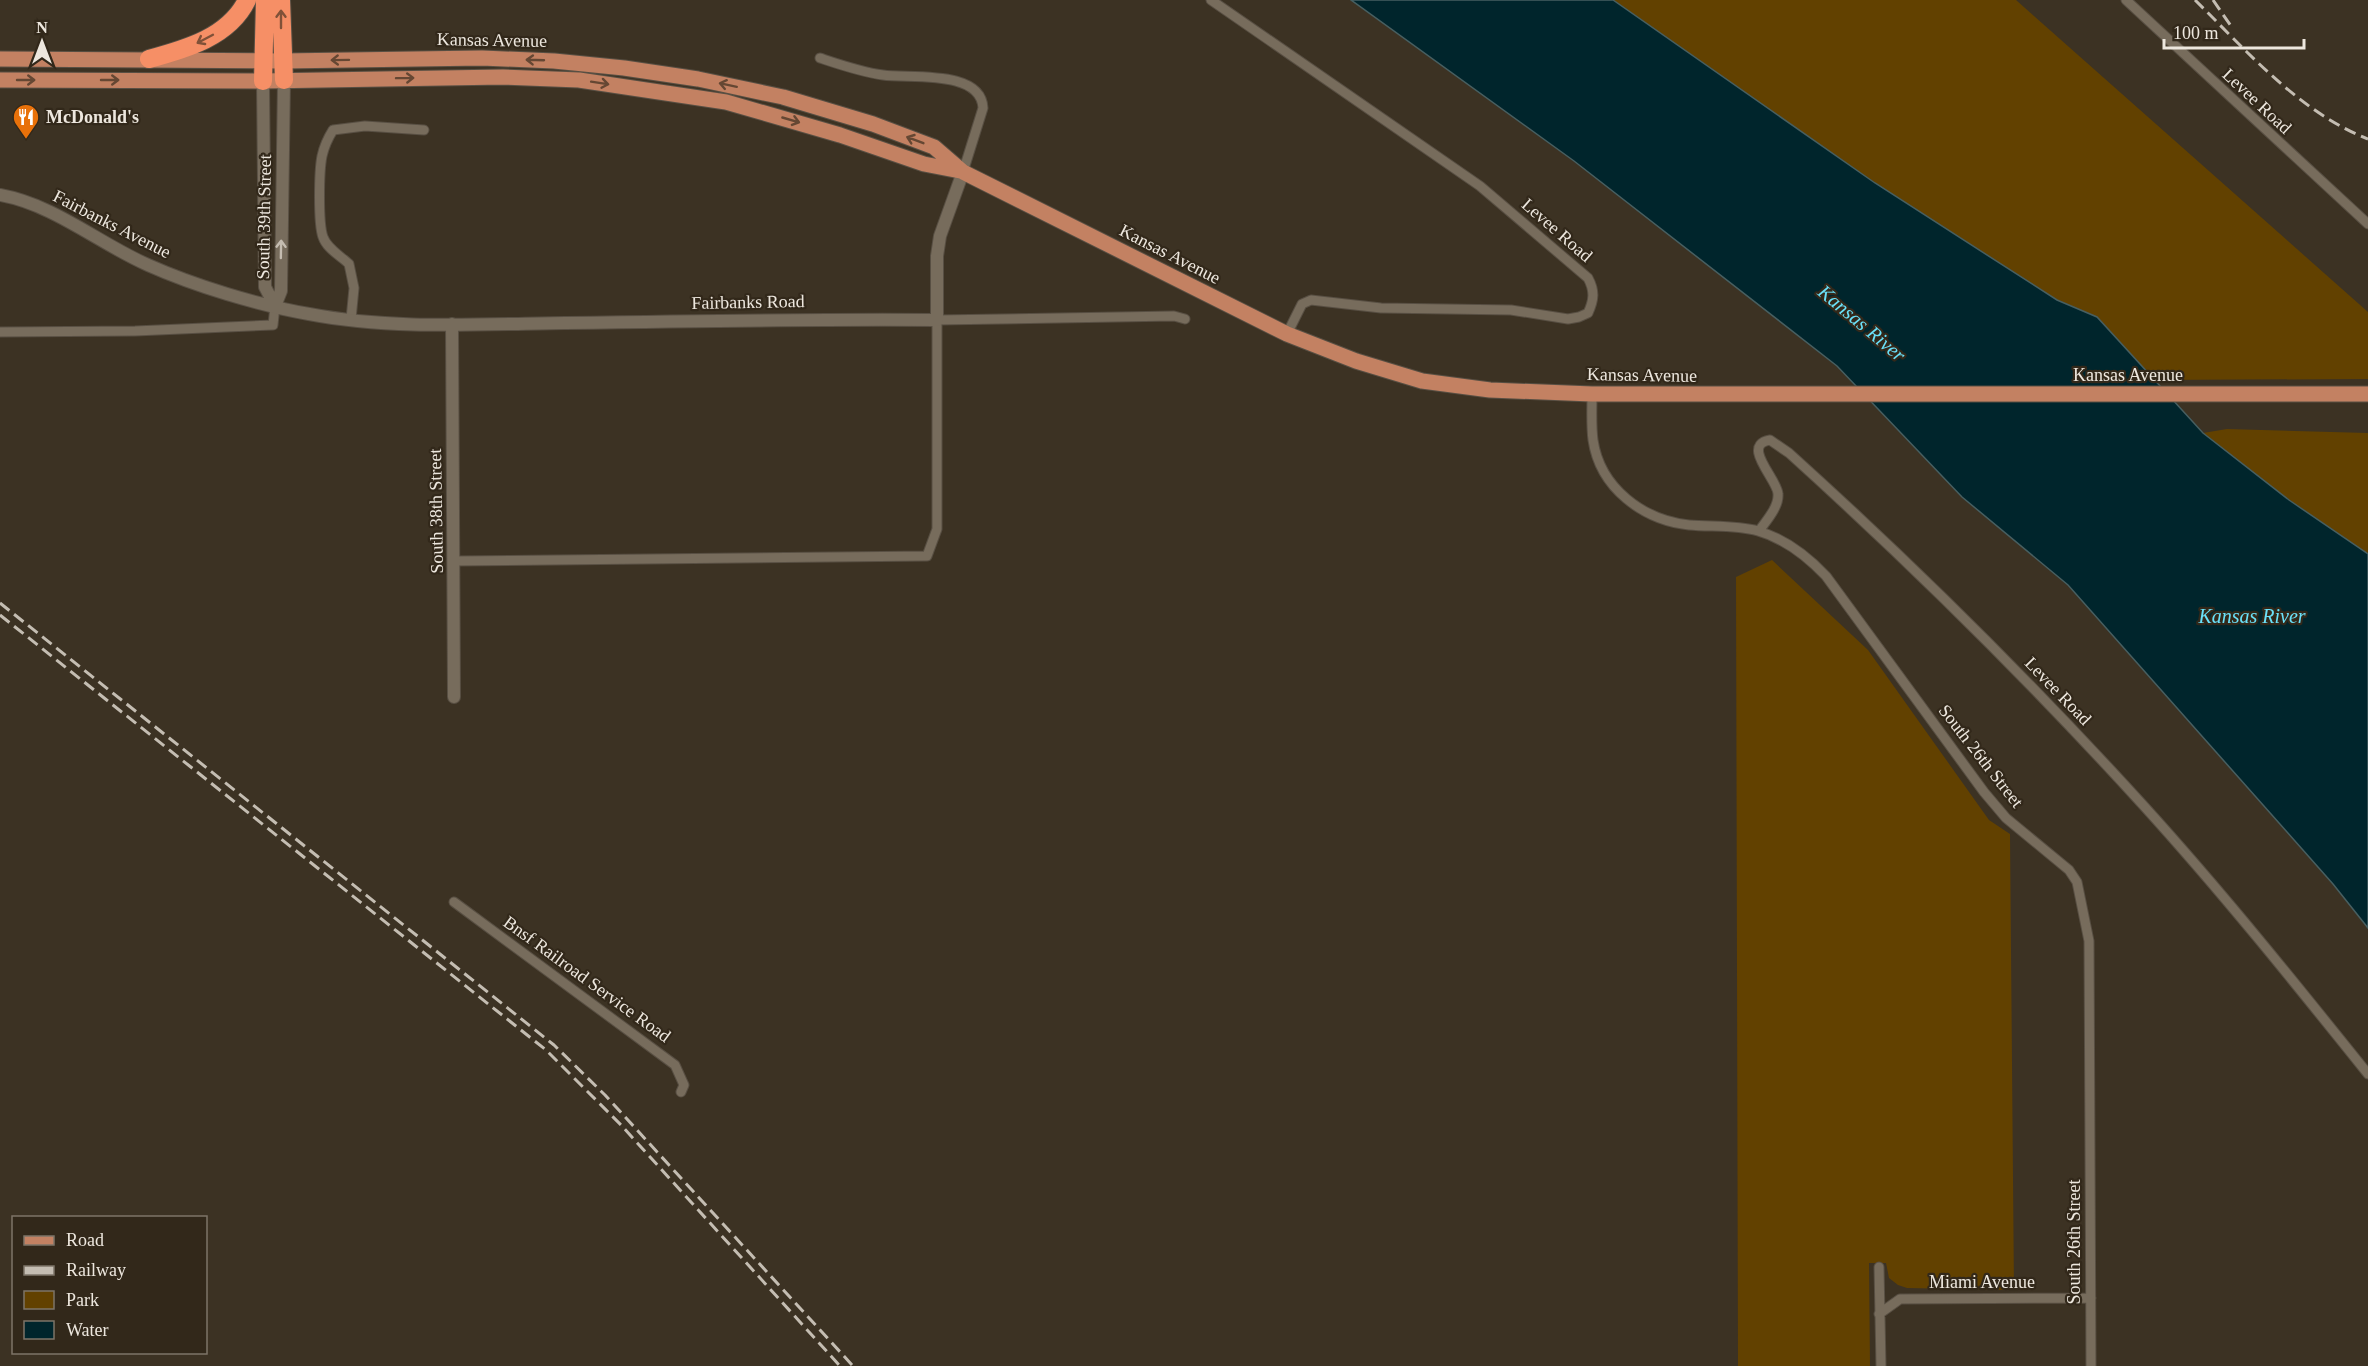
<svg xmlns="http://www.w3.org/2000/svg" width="2368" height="1366" viewBox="0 0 2368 1366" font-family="'Times New Roman',serif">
<rect width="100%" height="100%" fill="#3c3223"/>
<!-- green -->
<path fill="#624100" d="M 1613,0 L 2016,0 L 2368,312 L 2368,379 L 2153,380 L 2097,317 L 2057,300 L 1875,183 Z
M 2227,429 L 2368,433 L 2368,554 L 2289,500 L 2203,433 Z
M 1772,560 L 1868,650 L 1989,820 L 2010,834 L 2014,1290 L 1907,1288 L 1898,1285 L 1889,1278 L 1886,1263 L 1869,1263 L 1870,1366 L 1738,1366 L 1736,577 Z"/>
<!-- water -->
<path fill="#00252c" stroke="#475f61" stroke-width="1.5" d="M 1351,0 L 1613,0 L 1875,183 L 2057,300 L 2097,317 L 2203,433 L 2289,500 L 2368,554 L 2368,928 L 2333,884 L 2068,585 L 1962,497 L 1837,366 L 1574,161 Z"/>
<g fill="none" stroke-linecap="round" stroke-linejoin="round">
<!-- minor casing -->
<g stroke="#584f43" stroke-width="11">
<path id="minor" d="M 1211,0 L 1480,186 L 1588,278 C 1595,291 1594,300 1588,313 L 1579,317 L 1568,319 L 1511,310 L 1381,308 L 1311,300 L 1302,304 L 1287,334
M 2126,0 L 2368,224
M 820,58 C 841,65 861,72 883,75 C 909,79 981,69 983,108 L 963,172
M 351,319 L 354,288 L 349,264 C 341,256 327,249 323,237 C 318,223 319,171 322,156 C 324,147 328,138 333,130 L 365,126 L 424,130
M 0,332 L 135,331 L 273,325 L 275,306
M 1592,394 C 1592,409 1591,425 1593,440 C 1600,488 1643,520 1689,525 C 1712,527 1736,525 1758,531 C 1786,539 1807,556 1826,576 L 1984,792 L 2006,818 L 2069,870 L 2077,882 L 2089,941 L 2091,1366
M 1759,531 C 1766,521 1779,507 1778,494 C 1778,480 1740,445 1770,440 L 1789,453 C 1913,565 2031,682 2143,805 C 2222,892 2295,983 2368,1074
M 455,561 L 927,556 L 937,529 L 937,320 L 1174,316 L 1185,319
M 454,902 L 675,1065 L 684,1085 L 681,1092
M 1879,1267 L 1881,1366
M 1879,1314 L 1900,1299 L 2091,1298"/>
</g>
<!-- tertiary casing -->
<g stroke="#584f43" stroke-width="14">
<path id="tertiary" d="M 263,81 L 265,287 L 275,306
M 0,195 C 55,205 98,243 148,265 C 195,286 258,305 309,314 C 393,330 480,324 565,323 C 689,321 813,319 937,320 L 937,256 L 940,236 L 963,172
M 275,306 L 281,291 L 284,80
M 452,324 L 454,697"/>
</g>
<!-- primary casing -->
<g stroke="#584f43" stroke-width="17">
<path id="primary" d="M 0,59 L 283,61 L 482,58 L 554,61 L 624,68 L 698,79 L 783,97 L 873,124 L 934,147 L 963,172 L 1287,334 L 1356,361 L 1422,381 L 1490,390 L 1592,394 L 2368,394
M 0,80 L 263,81 L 503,77 L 579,80 L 726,102 L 840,135 L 924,164 L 960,171"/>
</g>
<!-- motorway casing -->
<g stroke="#584f43" stroke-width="20">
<path id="motorway" d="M 281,0 L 284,80
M 149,59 C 186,49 229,37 247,0
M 263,81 L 265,0"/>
</g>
<!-- minor -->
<use href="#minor" stroke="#776c5c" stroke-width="9"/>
<!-- tertiary -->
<use href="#tertiary" stroke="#776c5c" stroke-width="12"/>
<!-- primary -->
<use href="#primary" stroke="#c38162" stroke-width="15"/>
<!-- motorway -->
<use href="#motorway" stroke="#f68f66" stroke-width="18"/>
<!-- rail -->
<path stroke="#c4bdb2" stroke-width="3" stroke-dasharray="12 6" stroke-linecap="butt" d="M 2195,0 C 2247,51 2299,112 2368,139
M 2213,0 L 2233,29
M 0,603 L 554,1045 L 605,1095 L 853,1366
M 0,615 L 546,1050 L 621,1125 L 840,1366"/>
</g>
<!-- one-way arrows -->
<defs><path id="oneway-shaft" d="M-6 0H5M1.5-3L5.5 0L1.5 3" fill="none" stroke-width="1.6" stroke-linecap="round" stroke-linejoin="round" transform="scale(1.5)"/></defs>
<g stroke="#805138">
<use href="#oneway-shaft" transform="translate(281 19) rotate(-90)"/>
<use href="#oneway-shaft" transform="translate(205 39) rotate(152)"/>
</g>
<g stroke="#654733">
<use href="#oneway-shaft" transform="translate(340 60) rotate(179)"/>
<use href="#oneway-shaft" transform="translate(535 60) rotate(-178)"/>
<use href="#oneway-shaft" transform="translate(405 78) rotate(-1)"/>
<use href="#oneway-shaft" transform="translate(26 80)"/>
<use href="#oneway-shaft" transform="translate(110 80)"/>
<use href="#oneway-shaft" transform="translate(600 83) rotate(9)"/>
<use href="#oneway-shaft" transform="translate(728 85) rotate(-168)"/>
<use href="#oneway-shaft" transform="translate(791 120) rotate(16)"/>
<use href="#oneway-shaft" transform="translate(915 140) rotate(-159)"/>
</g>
<use stroke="#c4bcb0" href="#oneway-shaft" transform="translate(281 249) rotate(-89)"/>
<!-- icons -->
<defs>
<g id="restaurant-pin" transform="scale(1.35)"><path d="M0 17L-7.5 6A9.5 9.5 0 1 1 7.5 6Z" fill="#e8710a" stroke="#32281a"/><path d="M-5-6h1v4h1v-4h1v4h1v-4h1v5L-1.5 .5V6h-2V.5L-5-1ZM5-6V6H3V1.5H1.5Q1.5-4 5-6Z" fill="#fff"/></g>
</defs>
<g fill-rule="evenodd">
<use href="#restaurant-pin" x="26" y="117"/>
</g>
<g text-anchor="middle" stroke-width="4.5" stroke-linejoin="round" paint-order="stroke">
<!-- street labels -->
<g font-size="18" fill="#ede7de" stroke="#32281a">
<text transform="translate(492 40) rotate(1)" y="6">Kansas Avenue</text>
<text transform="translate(2257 101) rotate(43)" y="6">Levee Road</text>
<text transform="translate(264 217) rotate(-89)" y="6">South 39th Street</text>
<text transform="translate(112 224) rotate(27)" y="6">Fairbanks Avenue</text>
<text transform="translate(1557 230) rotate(41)" y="6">Levee Road</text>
<text transform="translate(1170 254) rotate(27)" y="6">Kansas Avenue</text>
<text transform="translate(748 302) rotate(-1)" y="6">Fairbanks Road</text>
<text transform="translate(1642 375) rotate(1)" y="6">Kansas Avenue</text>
<text x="2128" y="381">Kansas Avenue</text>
<text transform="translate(436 511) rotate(-91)" y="6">South 38th Street</text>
<text transform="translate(2058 691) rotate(46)" y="6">Levee Road</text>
<text transform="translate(1981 756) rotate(52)" y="6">South 26th Street</text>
<text transform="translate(587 979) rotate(36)" y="6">Bnsf Railroad Service Road</text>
<text transform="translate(2074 1242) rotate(-90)" y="6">South 26th Street</text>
<text x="1982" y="1288">Miami Avenue</text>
</g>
<!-- poi labels -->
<g font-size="18" font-weight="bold" fill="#ede7de" stroke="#32281a" text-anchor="start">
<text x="46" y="123">McDonald's</text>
</g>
<!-- water labels -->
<g font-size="20" font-style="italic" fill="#6ae1f9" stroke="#32281a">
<text transform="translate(1862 323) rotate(40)" y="7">Kansas River</text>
<text x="2252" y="623">Kansas River</text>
</g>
</g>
<!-- legend -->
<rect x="12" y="1216" width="195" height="138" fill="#32281a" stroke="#7d7468" stroke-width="1.5"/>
<rect x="24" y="1236" width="30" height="9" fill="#c38162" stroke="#7d7468" stroke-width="1.5"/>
<text x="66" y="1246" font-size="18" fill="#ede7de">Road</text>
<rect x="24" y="1266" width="30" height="9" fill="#c4bdb2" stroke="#7d7468" stroke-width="1.5"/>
<text x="66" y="1276" font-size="18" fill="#ede7de">Railway</text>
<rect x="24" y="1291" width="30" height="18" fill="#624100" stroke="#7d7468" stroke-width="1.5"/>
<text x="66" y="1306" font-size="18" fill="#ede7de">Park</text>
<rect x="24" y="1321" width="30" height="18" fill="#00252c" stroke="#7d7468" stroke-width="1.5"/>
<text x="66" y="1336" font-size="18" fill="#ede7de">Water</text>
<!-- north arrow -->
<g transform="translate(42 42)" stroke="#32281a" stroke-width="4.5" paint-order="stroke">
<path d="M0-4.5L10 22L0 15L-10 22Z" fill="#ede7de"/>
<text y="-9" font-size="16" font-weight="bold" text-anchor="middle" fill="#ede7de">N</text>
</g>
<!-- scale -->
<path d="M2164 39v9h140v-9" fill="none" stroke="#ede7de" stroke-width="3"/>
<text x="2173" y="39" font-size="18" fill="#ede7de" stroke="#32281a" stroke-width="4.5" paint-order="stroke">100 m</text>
</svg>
